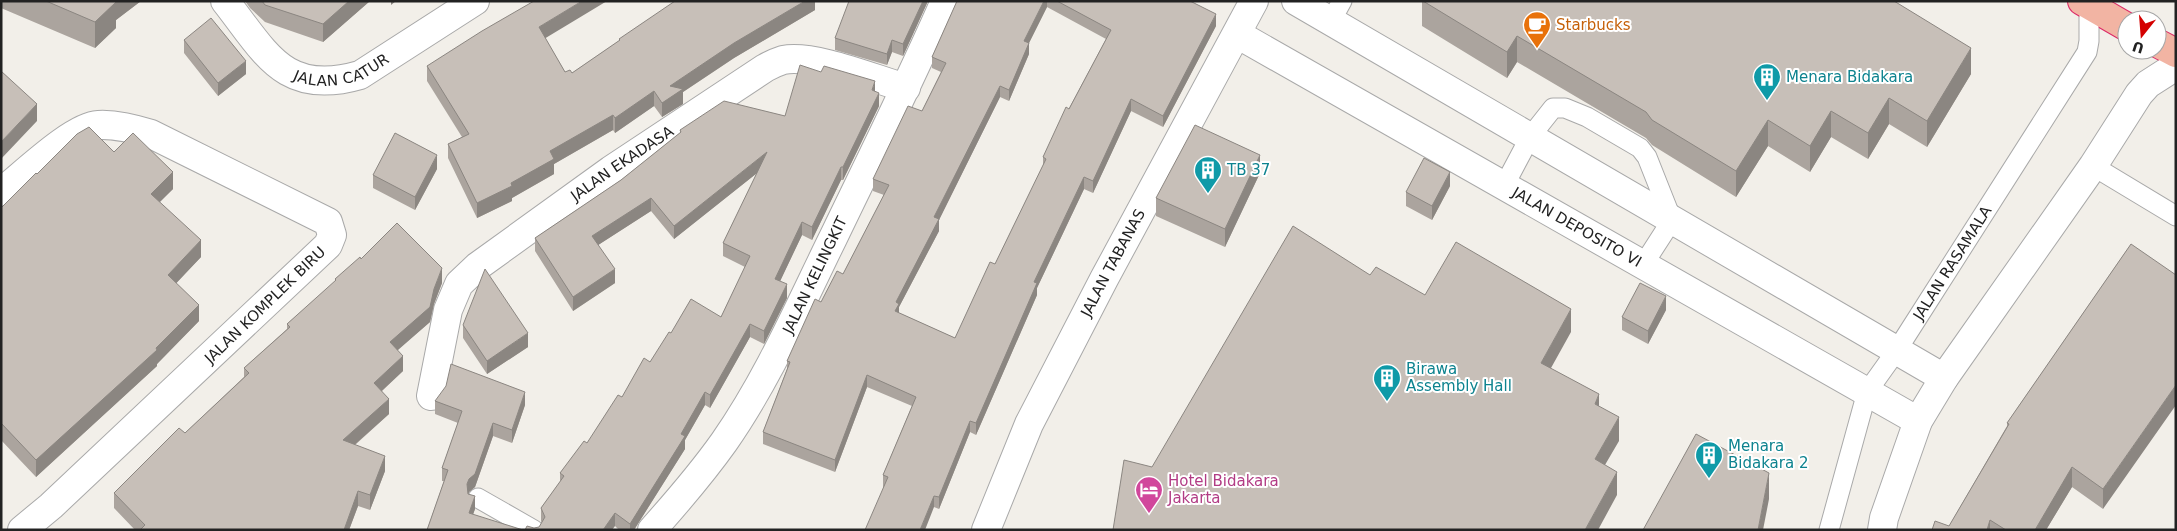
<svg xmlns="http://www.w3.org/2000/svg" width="2177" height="531" viewBox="0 0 2177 531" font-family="'DejaVu Sans',sans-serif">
<rect width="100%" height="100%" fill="#f2efe9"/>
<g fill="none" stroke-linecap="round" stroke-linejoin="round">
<!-- service casing -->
<g stroke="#a9a9a9" stroke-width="21">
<g id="service">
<path d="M 1331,21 L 1342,1"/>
<path d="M 2093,166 L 2176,216"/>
<path d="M 1504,186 L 1530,137 L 1553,108 L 1565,108 L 1587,117 L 1640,148 L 1647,157 L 1672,220 L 1643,265"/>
<path d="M 478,498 L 534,530"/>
<path id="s1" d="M 1829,530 L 1867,392 L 1897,350 L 2087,52 L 2089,41 L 2089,6 L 2098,9"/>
</g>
</g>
<!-- minor casing -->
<g stroke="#a9a9a9" stroke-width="30">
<g id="minor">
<path id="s2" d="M 225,1 C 266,53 284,97 360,75 L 475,1"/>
<path d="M 1296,1 L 1944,378"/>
<path id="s3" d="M 1237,34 L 1918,421"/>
<path d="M 1,192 C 23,175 73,126 98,125 C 116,124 134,129 151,134 L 328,222 L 332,235 L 328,245 L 51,506 L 22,530"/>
<path id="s4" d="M 431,396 L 448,310 L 459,284 L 478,266 L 611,170 L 765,68 C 770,65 777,62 783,60 C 815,54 874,79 906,88"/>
<path id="s5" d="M 652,530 C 677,502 702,473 724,442 C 768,379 799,307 833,238 C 871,159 910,81 945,1"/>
<path id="s6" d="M 986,530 L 1029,424 L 1104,279 L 1254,1"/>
</g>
</g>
<!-- tertiary casing -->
<g stroke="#a9a9a9" stroke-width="30">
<path id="tertiary" d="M 1882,530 L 1884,518 L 1918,421 L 1944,378 L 2093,166 L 2139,94 L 2148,84 L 2176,66"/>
</g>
<!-- trunk casing -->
<g stroke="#dc2a67" stroke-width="30">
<path id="trunk" d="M 2082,1 L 2127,27
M 2157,43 L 2176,53"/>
</g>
<!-- service -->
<use href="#service" stroke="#fff" stroke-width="19"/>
<!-- minor -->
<use href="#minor" stroke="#fff" stroke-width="28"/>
<!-- tertiary -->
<use href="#tertiary" stroke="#fff" stroke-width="28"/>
<!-- trunk -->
<use href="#trunk" stroke="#f2b4a3" stroke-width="28"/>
</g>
<!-- wall -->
<path fill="#aba49e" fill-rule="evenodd" d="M 1,1 L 141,1 L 116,20 L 116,28 L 95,48 L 1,8 Z
M 245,1 L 370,1 L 323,42 L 265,22 L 250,8 Z
M 815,1 L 815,10 L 734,58 L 683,92 L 683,104 L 662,117 L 654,106 L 615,133 L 613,130 L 554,164 L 554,174 L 512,198 L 512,201 L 477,218 L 448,158 L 448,144 L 462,137 L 427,81 L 427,66 L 545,38 L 565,72 L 572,73 L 619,41 L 619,39 Z
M 928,1 L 903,56 L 892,52 L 887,65 L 835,50 L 835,38 Z
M 957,1 L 1190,1 L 1216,26 L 1163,127 L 1131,111 L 1093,193 L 1084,189 L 1037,288 L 1037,295 L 976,435 L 970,432 L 939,509 L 883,487 L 883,475 L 912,406 L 867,387 L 835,472 L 763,444 L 763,432 L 787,369 L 787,361 L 821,302 L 843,274 L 884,195 L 873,191 L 873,179 L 922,111 L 941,72 L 932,68 L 932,57 ZM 1047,7 L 1106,39 L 1043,157 L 1043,166 L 995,264 L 955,338 L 899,313 L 899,307 L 939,231 L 939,220 L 1000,97 L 1009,101 L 1029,54 L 1029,43 Z
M 1422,1 L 1894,1 L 1971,74 L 1927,147 L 1889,124 L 1868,159 L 1831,137 L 1810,172 L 1768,146 L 1736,197 L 1652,145 L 1646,138 L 1517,62 L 1507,78 L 1422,26 Z
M 184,40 L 246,74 L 218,96 L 184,53 Z
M 875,92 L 879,106 L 843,180 L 841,180 L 812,240 L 802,235 L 780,281 L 787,298 L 764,344 L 750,337 L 710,408 L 705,405 L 685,440 L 685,449 L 634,530 L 619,530 L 615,526 L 534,528 L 539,527 L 542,523 L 541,521 L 541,508 L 560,482 L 560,473 L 587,443 L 622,397 L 650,362 L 671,333 L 721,317 L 745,267 L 723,256 L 723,243 L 757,173 L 674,239 L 651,211 L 598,245 L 615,283 L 573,311 L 535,251 L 535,238 L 621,180 L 680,133 L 680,130 L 785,116 Z
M 114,152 L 173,189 L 159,202 L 201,257 L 176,283 L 199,321 L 157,364 L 157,366 L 36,477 L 1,440 L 1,208 L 37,174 Z
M 437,169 L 415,210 L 373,188 L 373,175 Z
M 1260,173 L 1225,247 L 1156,216 L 1156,198 Z
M 1450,186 L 1432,220 L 1406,206 L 1406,192 Z
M 2131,244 L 2103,509 L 2072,487 L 2046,530 L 1932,530 L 1949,526 L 2007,426 L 2007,423 Z
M 361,259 L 442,283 L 434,304 L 430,322 L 397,350 L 403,371 L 382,391 L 389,414 L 355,445 L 385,471 L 370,510 L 358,506 L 349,530 L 135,530 L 114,508 L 114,493 L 185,433 L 244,377 L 244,368 L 287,329 L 287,324 L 335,282 L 335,279 Z
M 1666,310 L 1648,344 L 1622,330 L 1622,317 Z
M 463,325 L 528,347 L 487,374 L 463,338 Z
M 435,401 L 525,405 L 512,443 L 493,436 L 475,487 L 469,492 L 468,494 L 475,509 L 473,514 L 427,530 L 444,481 L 442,481 L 442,468 L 458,423 L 435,414 Z"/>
<!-- shaded-wall -->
<path fill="#8b8681" d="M 113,1 L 141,1 L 116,20 L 116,28 L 95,48 L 95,22 Z
M 349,1 L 370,1 L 323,42 L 323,24 Z
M 391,1 L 396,1 L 391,5 Z
M 582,1 L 607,1 L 539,42 L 539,27 Z
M 805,1 L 815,1 L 815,10 L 734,58 L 683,92 L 683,104 L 662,117 L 662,103 L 670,86 L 734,43 Z
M 923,1 L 928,1 L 903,56 L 903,44 Z
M 1044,1 L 1047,1 L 1047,7 L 1029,43 L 1029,54 L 1009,101 L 1009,90 L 1024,41 Z
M 1216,14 L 1216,26 L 1163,127 L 1163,116 Z
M 1517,36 L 1517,62 L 1507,78 L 1507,52 Z
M 892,40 L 892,52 L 887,65 L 887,54 Z
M 1971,48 L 1971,74 L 1927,147 L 1927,121 Z
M 246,61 L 246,74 L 218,96 L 218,83 Z
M 875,81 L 875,95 L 872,90 Z
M 1000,86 L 1000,97 L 939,220 L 939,231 L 899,307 L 899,315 L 895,323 L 896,302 L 934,217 Z
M 654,91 L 654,106 L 615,133 L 615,118 Z
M 879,93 L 879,106 L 843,180 L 843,167 Z
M 1889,98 L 1889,124 L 1868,159 L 1868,133 Z
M 1131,99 L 1131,111 L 1093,193 L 1093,181 Z
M 37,104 L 37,121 L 1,159 L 1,142 Z
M 1831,111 L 1831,137 L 1810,172 L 1810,146 Z
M 613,115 L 613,130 L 554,164 L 554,174 L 512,198 L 512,201 L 477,218 L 477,203 L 511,183 L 550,151 Z
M 1768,120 L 1768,146 L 1736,197 L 1736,171 Z
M 767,152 L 767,165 L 674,239 L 674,226 Z
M 437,155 L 437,169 L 415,210 L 415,197 Z
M 1260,155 L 1260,173 L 1225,247 L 1225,229 Z
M 841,167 L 841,180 L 812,240 L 812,227 Z
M 173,172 L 173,189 L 151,211 L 151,194 Z
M 1450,172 L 1450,186 L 1432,220 L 1432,206 Z
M 1084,177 L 1084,189 L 1037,288 L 1037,295 L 976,435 L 976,423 L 1034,282 Z
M 651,198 L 651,211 L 592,249 L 592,236 Z
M 802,222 L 802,235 L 775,292 L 775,279 Z
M 201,240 L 201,257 L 168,292 L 168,275 Z
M 442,268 L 442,283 L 434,304 L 430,322 L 390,357 L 390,342 L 434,289 Z
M 615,269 L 615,283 L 573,311 L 573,297 Z
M 787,284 L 787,298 L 764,344 L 764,331 Z
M 1666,296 L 1666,310 L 1648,344 L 1648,331 Z
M 199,305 L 199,321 L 157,364 L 157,366 L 36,477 L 36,460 L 156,348 Z
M 1571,309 L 1571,332 L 1541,386 L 1541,363 Z
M 750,324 L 750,337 L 710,408 L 710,395 Z
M 528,333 L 528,347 L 487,374 L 487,361 Z
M 403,356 L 403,371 L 374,398 L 374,383 Z
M 867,375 L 867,387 L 835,472 L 835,460 Z
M 2176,385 L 2176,405 L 2103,509 L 2103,489 Z
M 525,392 L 525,405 L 512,443 L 512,430 Z
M 705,392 L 705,405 L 685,440 L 685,449 L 634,530 L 630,530 L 630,524 Z
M 1599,394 L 1599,418 L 1595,404 Z
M 389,399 L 389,414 L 343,455 L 343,440 Z
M 1619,417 L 1619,441 L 1595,482 L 1595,459 Z
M 970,421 L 970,432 L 939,509 L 939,497 Z
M 493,423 L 493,436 L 475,487 L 469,492 L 467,498 L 467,484 L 469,479 Z
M 385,456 L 385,471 L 370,510 L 370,495 Z
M 2072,467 L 2072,487 L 2046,530 L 2035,530 Z
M 1617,472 L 1617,495 L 1598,530 L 1585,530 Z
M 1769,473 L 1769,499 L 1763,530 L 1758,530 Z
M 358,491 L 358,506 L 349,530 L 344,530 Z
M 475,496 L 475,509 L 469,526 L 469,513 Z
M 934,496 L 934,507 L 925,530 L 920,530 Z
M 615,513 L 615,526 L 612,530 L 603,530 Z
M 1990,520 L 1990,530 L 1987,530 Z"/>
<!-- building -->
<path fill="#c7bfb8" stroke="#8b8681" d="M 46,1 L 115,1 L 116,2 L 95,22 Z
M 262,1 L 349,1 L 323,24 L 265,5 Z
M 534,1 L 582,1 L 539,27 L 565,72 L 570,70 L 572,73 L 620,40 L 619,39 L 675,1 L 805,1 L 734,43 L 670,86 L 683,89 L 662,103 L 654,91 L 615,118 L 613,115 L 550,151 L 554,159 L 511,183 L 512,186 L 477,203 L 448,144 L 469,134 L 427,66 L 482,31 Z
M 849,1 L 923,1 L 903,44 L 892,40 L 887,54 L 835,38 Z
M 957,1 L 1044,1 L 1024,41 L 1029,43 L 1009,90 L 1000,86 L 934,217 L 939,219 L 896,302 L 899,304 L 895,311 L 955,338 L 990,262 L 995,264 L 1046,159 L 1043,157 L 1066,107 L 1069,109 L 1111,30 L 1057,1 L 1190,1 L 1216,14 L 1163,116 L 1131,99 L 1093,181 L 1084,177 L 1034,282 L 1037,283 L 976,423 L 970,421 L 939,497 L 934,496 L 920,530 L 865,530 L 888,477 L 883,475 L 916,397 L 867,375 L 835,460 L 763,432 L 790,362 L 787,361 L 815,299 L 821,302 L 837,271 L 843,274 L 889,185 L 873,179 L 908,106 L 922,111 L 946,63 L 932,57 Z
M 1423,1 L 1894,1 L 1971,48 L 1927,121 L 1889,98 L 1868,133 L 1831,111 L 1810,146 L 1768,120 L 1736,171 L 1652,120 L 1646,112 L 1517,36 L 1507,52 Z
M 211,18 L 246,61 L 218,83 L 184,40 Z
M 800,65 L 821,72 L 824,66 L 875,81 L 872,90 L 879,93 L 843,167 L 841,167 L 812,227 L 802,222 L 775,279 L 787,284 L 764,331 L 750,324 L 710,395 L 705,392 L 681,434 L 685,436 L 630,524 L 615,513 L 603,530 L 525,530 L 527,526 L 534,528 L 539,527 L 545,517 L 541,508 L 564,476 L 560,473 L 584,441 L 587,443 L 618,395 L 622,397 L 644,358 L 650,362 L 669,332 L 671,333 L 691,299 L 721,317 L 750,256 L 723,243 L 767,152 L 674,226 L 651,198 L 592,236 L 615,269 L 573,297 L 535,238 L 621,180 L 681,132 L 680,130 L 724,101 L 785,116 Z
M 1,71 L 37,104 L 1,142 Z
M 1195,125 L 1260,155 L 1225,229 L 1156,198 Z
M 89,127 L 114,152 L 133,133 L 173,172 L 151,194 L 201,240 L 168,275 L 199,305 L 156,348 L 157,350 L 36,460 L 1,423 L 1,208 L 36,173 L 37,174 L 77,134 Z
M 395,133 L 437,155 L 415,197 L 373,175 Z
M 1424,158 L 1450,172 L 1432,206 L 1406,192 Z
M 397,223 L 442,268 L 434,289 L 430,307 L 390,342 L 403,356 L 374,383 L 389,399 L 343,440 L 385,456 L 370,495 L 358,491 L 344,530 L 140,530 L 145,525 L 114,493 L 179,428 L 185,433 L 249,373 L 244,368 L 290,327 L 287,324 L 336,280 L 335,279 L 360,257 L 361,259 Z
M 1293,226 L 1370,275 L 1376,267 L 1425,295 L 1456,242 L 1571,309 L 1541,363 L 1599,394 L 1595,404 L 1619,417 L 1595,459 L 1617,472 L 1585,530 L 1113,530 L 1124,460 L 1152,467 Z
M 2131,244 L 2176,275 L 2176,385 L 2103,489 L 2072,467 L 2035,530 L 2006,530 L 1990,520 L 1987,530 L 1932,530 L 1935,521 L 1949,526 L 2009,424 L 2007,423 Z
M 485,269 L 528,333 L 487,361 L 463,325 Z
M 1640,283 L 1666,296 L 1648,331 L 1622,317 Z
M 451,364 L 525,392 L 512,430 L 493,423 L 475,474 L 469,479 L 467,484 L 468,494 L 475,496 L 469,513 L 523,530 L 427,530 L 448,470 L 442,468 L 462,411 L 435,401 L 446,386 Z
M 1696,434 L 1769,473 L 1758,530 L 1643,530 Z"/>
<!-- icons -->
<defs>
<g id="cafe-pin" transform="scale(1.4375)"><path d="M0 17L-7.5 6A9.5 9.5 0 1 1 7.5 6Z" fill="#e8710a" stroke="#fff"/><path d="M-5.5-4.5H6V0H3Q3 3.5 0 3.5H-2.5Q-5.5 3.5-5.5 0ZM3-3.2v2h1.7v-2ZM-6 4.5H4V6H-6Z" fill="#fff"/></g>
<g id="building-pin" transform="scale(1.4375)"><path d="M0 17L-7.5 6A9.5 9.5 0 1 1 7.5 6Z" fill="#0f9aa8" stroke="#fff"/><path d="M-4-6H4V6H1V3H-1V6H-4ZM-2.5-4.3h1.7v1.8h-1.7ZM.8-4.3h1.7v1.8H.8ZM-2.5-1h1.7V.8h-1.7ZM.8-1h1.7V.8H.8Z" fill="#fff"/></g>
<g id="hotel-pin" transform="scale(1.4375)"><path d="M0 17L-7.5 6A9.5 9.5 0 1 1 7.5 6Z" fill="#d1479c" stroke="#fff"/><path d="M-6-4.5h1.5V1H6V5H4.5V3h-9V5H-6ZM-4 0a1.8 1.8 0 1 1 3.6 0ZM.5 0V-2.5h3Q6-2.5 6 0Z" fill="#fff"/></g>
</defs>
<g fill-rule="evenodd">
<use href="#cafe-pin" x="1537" y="25"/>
<use href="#building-pin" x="1767" y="77"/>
<use href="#building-pin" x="1208" y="170"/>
<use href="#building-pin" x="1387" y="378"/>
<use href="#building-pin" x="1709" y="455"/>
<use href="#hotel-pin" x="1149" y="490"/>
</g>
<g text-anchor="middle" stroke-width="4" stroke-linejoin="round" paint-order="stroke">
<!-- food labels -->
<g font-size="15" fill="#c56008" stroke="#fff" text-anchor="start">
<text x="1556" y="30">Starbucks</text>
</g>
<!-- street labels -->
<g font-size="15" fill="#222" stroke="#fff">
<text dy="5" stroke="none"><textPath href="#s2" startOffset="152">JALAN CATUR</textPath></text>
<text dy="5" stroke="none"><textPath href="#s4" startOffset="319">JALAN EKADASA</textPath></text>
<text dy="5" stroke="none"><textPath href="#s3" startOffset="391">JALAN DEPOSITO VI</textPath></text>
<text dy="5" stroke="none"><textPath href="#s6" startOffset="296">JALAN TABANAS</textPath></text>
<text dy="5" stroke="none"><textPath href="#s1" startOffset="298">JALAN RASAMALA</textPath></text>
<text dy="5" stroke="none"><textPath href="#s5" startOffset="304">JALAN KELINGKIT</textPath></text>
<text transform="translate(265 305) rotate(-44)" y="5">JALAN KOMPLEK BIRU</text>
</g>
<!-- culture labels -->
<g font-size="15" fill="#0d838f" stroke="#fff" text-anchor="start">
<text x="1786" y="82">Menara Bidakara</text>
<text x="1227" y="175">TB 37</text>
<text x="1406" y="374">Birawa<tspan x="1406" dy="17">Assembly Hall</tspan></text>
<text x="1728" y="451">Menara<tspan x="1728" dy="17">Bidakara 2</tspan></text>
</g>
<!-- hotel labels -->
<g font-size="15" fill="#b23c85" stroke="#fff" text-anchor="start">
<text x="1168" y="486">Hotel Bidakara<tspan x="1168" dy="17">Jakarta</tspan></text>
</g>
</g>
<!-- border -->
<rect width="2177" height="531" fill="none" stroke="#222222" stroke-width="5"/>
<!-- north arrow -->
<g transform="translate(2142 35) rotate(197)"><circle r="24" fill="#ffffff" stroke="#a7a7a7"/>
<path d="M0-4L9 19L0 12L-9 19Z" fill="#d40000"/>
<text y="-8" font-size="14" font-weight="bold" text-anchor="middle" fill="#222222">U</text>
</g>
</svg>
